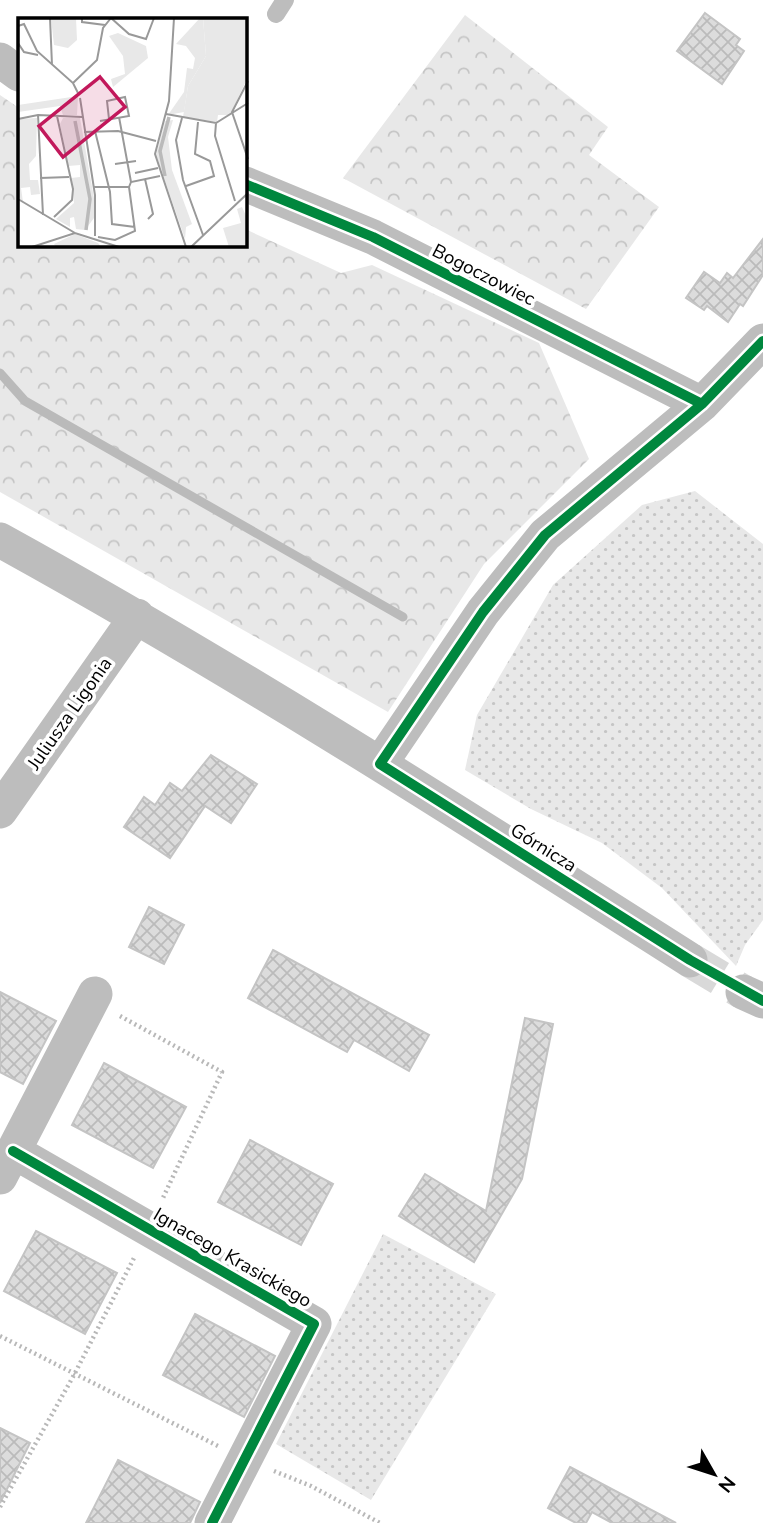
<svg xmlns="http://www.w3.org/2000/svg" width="763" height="1523" viewBox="0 0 763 1523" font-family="'Nunito Sans',sans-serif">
<defs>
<pattern id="grass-dots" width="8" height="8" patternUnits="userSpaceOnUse" patternTransform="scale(1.75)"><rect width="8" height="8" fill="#e8e8e8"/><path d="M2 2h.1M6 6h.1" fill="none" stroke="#c5c5c5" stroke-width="1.8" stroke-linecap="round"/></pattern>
<pattern id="forest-crowns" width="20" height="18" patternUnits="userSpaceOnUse" patternTransform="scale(1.75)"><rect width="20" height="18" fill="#e8e8e8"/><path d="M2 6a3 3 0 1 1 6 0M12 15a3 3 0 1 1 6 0" fill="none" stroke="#c5c5c5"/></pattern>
<pattern id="building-cross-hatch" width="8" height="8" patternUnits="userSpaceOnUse" patternTransform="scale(1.75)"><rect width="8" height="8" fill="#dcdcdc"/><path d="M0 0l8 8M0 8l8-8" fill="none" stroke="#bbb"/></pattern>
</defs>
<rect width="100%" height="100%" fill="#fff"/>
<!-- grass -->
<path fill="url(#grass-dots)" d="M 695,491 L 763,544 L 763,920 L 745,945 L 736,966 L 662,888 L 602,843 L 531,809 L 465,770 L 477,715 L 553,585 L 642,505 Z
M 383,1234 L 496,1294 L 371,1500 L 276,1444 Z"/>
<!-- forest -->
<path fill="url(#forest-crowns)" d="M 465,15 L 608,127 L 589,155 L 659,207 L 586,309 L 343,178 Z
M 0,95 L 19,108 L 19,245 L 245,245 L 245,229 L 341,273 L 372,265 L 539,343 L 589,459 L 484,564 L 388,712 L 0,492 Z"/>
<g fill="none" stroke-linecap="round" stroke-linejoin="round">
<!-- stream -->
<path stroke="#bababa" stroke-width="9" d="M 0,373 L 25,401 L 403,617"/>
</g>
<!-- building -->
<path fill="url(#building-cross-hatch)" stroke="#c4c4c4" stroke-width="2" d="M 705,13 L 740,39 L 736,45 L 744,51 L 722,84 L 677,51 Z
M 763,239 L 763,275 L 743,306 L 740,304 L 728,322 L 707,306 L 704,310 L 686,298 L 704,272 L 720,283 L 727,273 L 733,278 Z
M 211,755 L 257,784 L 231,823 L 205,806 L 170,858 L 124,827 L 144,797 L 155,805 L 170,783 L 182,791 Z
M 149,907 L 184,925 L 164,964 L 129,947 Z
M 273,950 L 429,1035 L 409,1071 L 354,1040 L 347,1052 L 248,998 Z
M 0,992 L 56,1021 L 23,1084 L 0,1072 Z
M 525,1018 L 553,1024 L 522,1179 L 474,1262 L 399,1216 L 425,1174 L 486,1211 Z
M 104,1063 L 186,1107 L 153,1168 L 72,1125 Z
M 250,1140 L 333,1184 L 301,1245 L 218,1202 Z
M 36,1231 L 117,1273 L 85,1334 L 4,1291 Z
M 195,1314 L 275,1356 L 244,1417 L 163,1375 Z
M 0,1428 L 30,1443 L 0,1503 Z
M 118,1460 L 200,1502 L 190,1523 L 86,1523 Z
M 570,1467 L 676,1523 L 612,1523 L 592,1512 L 586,1523 L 576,1523 L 548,1508 Z"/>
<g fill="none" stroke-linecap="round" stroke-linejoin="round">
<!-- street-tunnel -->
<path stroke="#d9d9d9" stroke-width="35" stroke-dasharray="35 18" stroke-linecap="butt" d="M 690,960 L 743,992"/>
<!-- path -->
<path stroke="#b8b8b8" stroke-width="4.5" stroke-dasharray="2 3.5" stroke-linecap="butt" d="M 120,1016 L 222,1072 L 162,1200
M 0,1336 L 218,1446
M 274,1471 L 311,1486 L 380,1523
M 0,1507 L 74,1375 L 134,1258"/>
<!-- lane -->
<path stroke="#bdbdbd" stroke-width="18" d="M 276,14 L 285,0"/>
<!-- street -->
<path stroke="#bdbdbd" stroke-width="35" d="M 0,60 L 19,74
M 245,184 L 373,237 L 702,404
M 0,540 C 236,670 462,815 690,960
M 380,764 L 483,612 L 545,535 L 702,404 L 763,341
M 0,811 L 137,616
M 743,992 L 763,1001
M 13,1151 L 314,1324 L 212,1523
M 0,1177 L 95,994"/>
<!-- cycleway casing -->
<g stroke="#fff" stroke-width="15">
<path id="cycleway" d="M 245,184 L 373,237 L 702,404
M 763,341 L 702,404 L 545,535 L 483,612 L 380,764 L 690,960 L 763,1001
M 13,1151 L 314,1324 L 212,1523"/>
</g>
<!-- cycleway -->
<use href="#cycleway" stroke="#00873e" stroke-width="10"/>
</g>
<g text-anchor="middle" stroke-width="7" stroke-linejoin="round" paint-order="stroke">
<!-- street labels -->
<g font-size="19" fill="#000" stroke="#fff">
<text transform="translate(484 274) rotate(27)" y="7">Bogoczowiec</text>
<text transform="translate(69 713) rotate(-55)" y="7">Juliusza Ligonia</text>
<text transform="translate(544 847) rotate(32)" y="7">Górnicza</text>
<text transform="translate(233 1257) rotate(30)" y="7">Ignacego Krasickiego</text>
</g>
</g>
<!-- overview -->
<g transform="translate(18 18)">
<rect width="229" height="229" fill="#fff"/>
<path d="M 33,0 L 58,0 L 59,22 L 50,30 L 36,27 ZM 182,0 L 185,0 L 188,38 L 170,68 L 166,94 L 150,97 L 166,74 L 169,50 L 175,51 L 177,40 L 168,28 L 158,26 ZM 100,15 L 128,28 L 130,40 L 95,69 L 93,61 L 107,56 L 105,38 L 91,18 ZM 60,78 L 59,97 L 45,97 L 42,88 L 0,94 L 0,87 ZM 19,100 L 18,138 L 11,146 L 12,162 L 20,162 L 22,176 L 13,177 L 12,169 L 3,170 L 5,184 L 0,178 L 0,101 ZM 57,216 L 80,225 L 83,229 L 38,229 L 36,226 Z" fill="#e8e8e8"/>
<path d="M 45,100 L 62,100 L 76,180 L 76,200 L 67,212 L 58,211 L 56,199 L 52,200 L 52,209 L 38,201 L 56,185 L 53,160 L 62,159 L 62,147 L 50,148 L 42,106 ZM 155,102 L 150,119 L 154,152 L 174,206 L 168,209 L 167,221 L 138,137 L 147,103 ZM 224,189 L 229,200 L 229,229 L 211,229 L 205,210 L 223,205 L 219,191 Z" fill="#e8e8e8"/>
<path d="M 185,0 L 229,0 L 229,61 L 212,97 L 200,97 L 199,104 L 165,99 L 170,68 L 188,38 Z" fill="#e8e8e8"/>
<path fill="none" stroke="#bababa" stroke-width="3.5" d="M 57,103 L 72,181 L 68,212M 147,158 L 142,133 L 151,99"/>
<path fill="none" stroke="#999" stroke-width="2" d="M 32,0 L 34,47M 64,0 L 64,4 L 87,7M 93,0 L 111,16 L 128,21 L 136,0M 156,0 L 151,83 L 137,136 L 168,229M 0,8 L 6,6 L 19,33 L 55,65 L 61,77M 0,25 L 6,34 L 20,37M 230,63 L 214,94 L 230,141M 55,65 L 79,42 L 85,10 L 93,0M 62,80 L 77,177 L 77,218M 148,96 L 198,105 L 230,85M 20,97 L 25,197M 101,99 L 113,164M 164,100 L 158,122 L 165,162 L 185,217M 0,101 L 20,97 L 64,99M 82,103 L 111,98 L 107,79 L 89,83 L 91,101M 198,105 L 197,118 L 217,183M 77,113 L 92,174 L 94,206 L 117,209M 66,114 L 100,113 L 138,123M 97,146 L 118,143M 117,155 L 140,150M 22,160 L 51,159M 127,161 L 135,196 L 130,201M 168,168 L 196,158 L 192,143 L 177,136 L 180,104M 76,169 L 111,169 L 113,164 L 142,158M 0,181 L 57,215M 36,199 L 54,182 L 55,171 L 39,98M 80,219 L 97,222 L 117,213 L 111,169M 14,229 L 57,215 L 101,229M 173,229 L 230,175"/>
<path fill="#c2185b" fill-opacity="0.15" stroke="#c2185b" stroke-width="3.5" d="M 82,59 L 107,89 L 45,139 L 21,108 Z"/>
<rect width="229" height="229" fill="none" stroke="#000" stroke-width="3.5"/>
</g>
<!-- north arrow -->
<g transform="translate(714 1474) rotate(129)" stroke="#ffffff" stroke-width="5" paint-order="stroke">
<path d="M0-5L12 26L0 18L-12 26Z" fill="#000000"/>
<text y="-10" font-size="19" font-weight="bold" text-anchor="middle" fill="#000000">N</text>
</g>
</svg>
